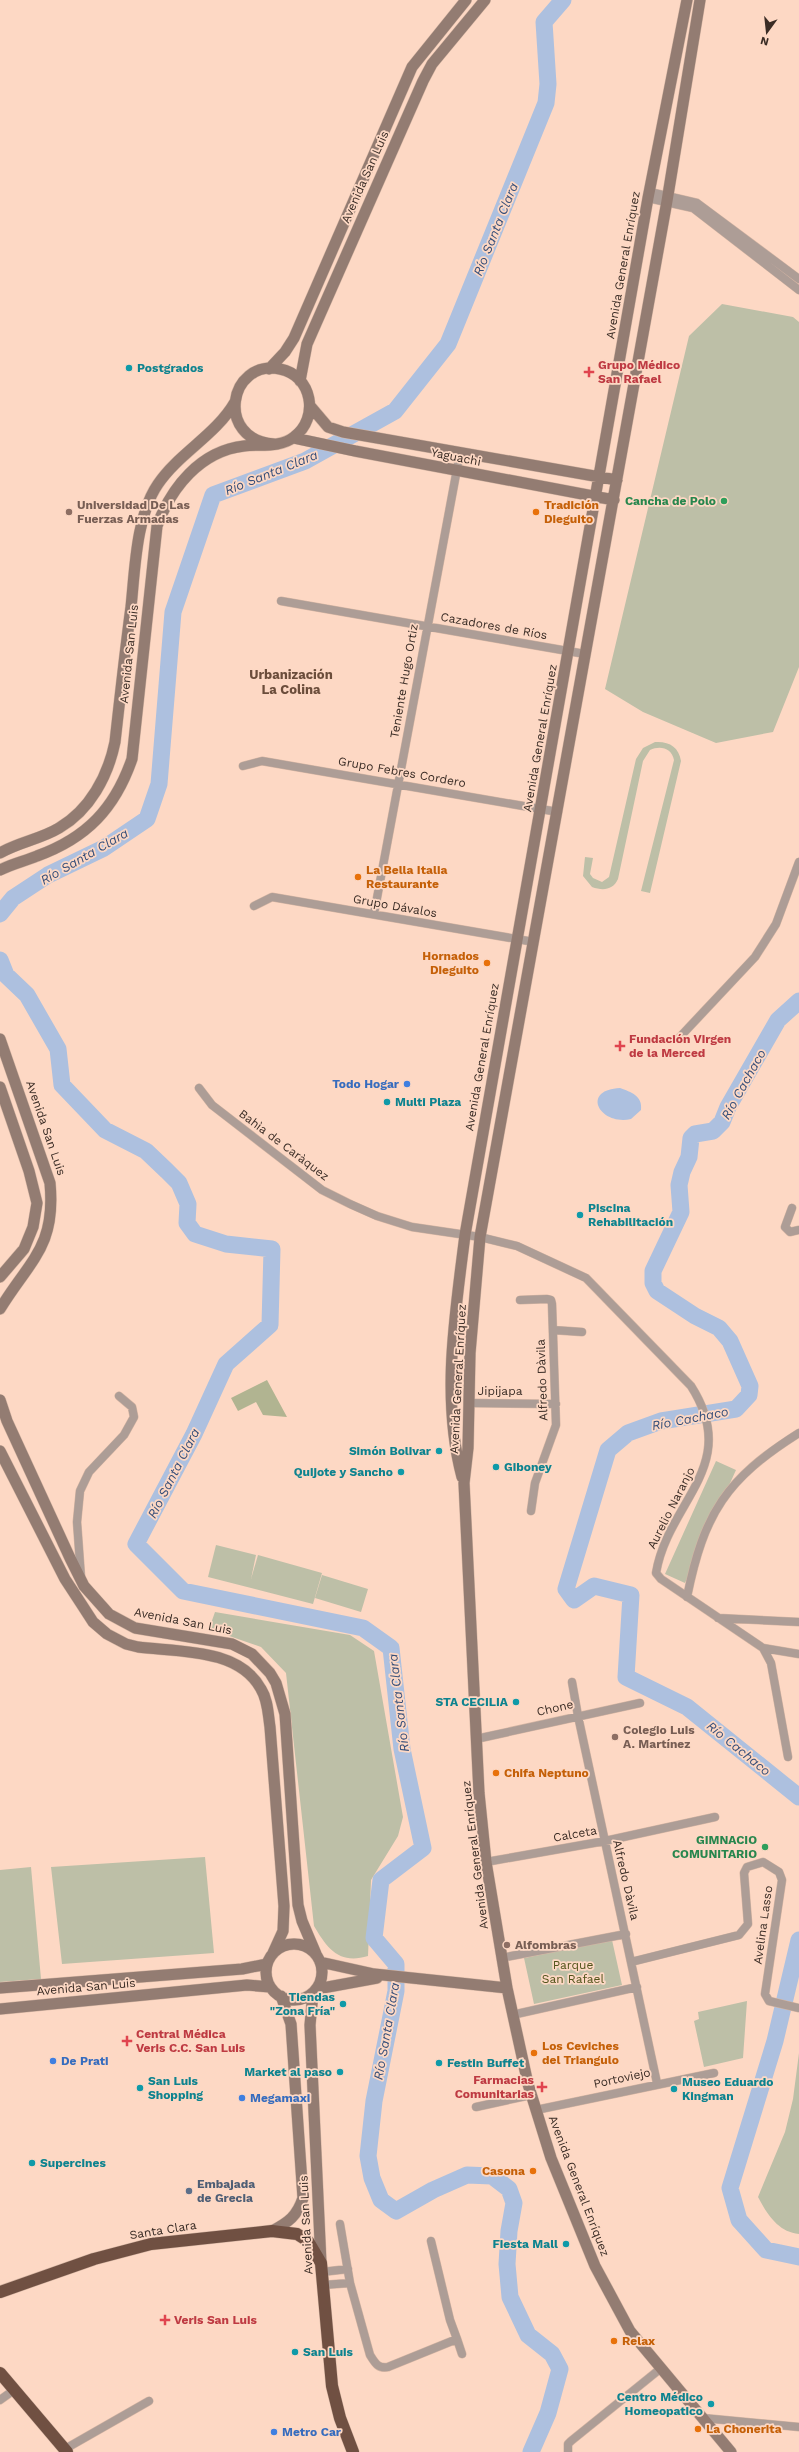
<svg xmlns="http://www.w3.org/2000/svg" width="799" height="2452" viewBox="0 0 799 2452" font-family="'Work Sans',sans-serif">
<rect width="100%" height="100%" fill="#fdd8c4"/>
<!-- green -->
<path fill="#bdbfa7" d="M 722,304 L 793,317 L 799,322 L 799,667 L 773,732 L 716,743 L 643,712 L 605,689 L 689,336 Z
M 655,742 C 669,741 679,747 681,761 L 650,893 L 641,891 L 674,760 C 672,748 660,745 650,750 L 643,761 L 618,879 C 613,890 603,891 592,887 L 583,876 L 585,857 L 593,858 L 590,874 L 593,878 L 602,882 L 609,877 L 636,759 L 643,748 Z
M 716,1461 L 736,1470 L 685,1583 L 665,1574 Z
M 216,1545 L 256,1555 L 251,1579 L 258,1555 L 322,1573 L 313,1604 L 208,1577 Z
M 322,1575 L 368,1589 L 361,1612 L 315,1598 Z
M 215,1612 L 350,1635 L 374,1651 L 403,1817 L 398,1836 L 371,1880 L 368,1956 C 339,1965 327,1948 314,1926 L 286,1673 L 261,1647 L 209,1629 Z
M 205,1857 L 214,1953 L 62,1964 L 51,1867 Z
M 31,1867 L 41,1979 L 0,1982 L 0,1870 Z
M 612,1940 L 622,1985 L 534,2004 L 524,1958 Z
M 747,2001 L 743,2058 L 704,2067 L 694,2021 L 699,2019 L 698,2012 Z
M 799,2053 L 799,2234 C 778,2232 767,2214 758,2197 L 785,2132 L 793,2099 Z"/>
<!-- forest -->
<path fill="#b1b491" d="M 267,1380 L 287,1417 L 263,1415 L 256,1402 L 238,1411 L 231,1398 Z"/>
<!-- water -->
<path fill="#adc0df" d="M 620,1088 C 631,1092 643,1096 641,1110 L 631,1119 C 600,1126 580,1090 620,1088 Z"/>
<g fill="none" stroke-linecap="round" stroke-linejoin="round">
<!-- river -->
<path stroke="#adc0df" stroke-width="17" d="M 0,914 L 13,898 L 48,875 L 104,848 L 147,819 L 159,784 L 173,612 L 213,495 L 305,461 L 395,411 L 448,344 L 546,103 L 548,84 L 544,22 L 563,0
M 0,960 L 6,975 L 27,995 L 58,1049 L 62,1085 L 105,1130 L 146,1151 L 167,1171 L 179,1183 L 188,1204 L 187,1223 L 195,1234 L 226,1244 L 272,1249 L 270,1325 L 226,1364 L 194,1434 L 136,1544 L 183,1591 L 363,1628 L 391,1648 L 402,1749 L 423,1848 L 381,1880 L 374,1938 L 396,1964 L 396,1991 L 374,2101 L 368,2156 L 372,2178 L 381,2200 L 396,2211 L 433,2190 L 467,2175 L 492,2176 L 509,2189 L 514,2203 L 509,2231 L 507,2264 L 510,2297 L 528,2335 L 552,2354 L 560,2369 L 548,2413 L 531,2452
M 799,1001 L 778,1020 L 728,1107 L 722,1122 L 713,1131 L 695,1134 L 691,1138 L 689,1157 L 682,1172 L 679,1185 L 681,1212 L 653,1271 L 653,1283 L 657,1291 L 695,1316 L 719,1328 L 730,1341 L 750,1386 L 749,1395 L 736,1409 L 661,1421 L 628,1433 L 608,1450 L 566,1589 L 574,1600 L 594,1586 L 631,1595 L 626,1677 L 687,1707 L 799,1797
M 799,1940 L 775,2041 L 730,2188 L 739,2220 L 766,2250 L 799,2257"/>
<!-- street casing -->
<g stroke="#d6b6a4" stroke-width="9">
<path id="street" d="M 650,192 L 697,203 L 799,279
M 648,198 L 693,208 L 799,290
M 281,601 L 585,654
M 243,766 L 262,761 L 558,812
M 254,906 L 272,897 L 534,942
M 374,914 L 460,453
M 678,1039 L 755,957 L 776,924 L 799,862
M 199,1088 L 212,1105 L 322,1190 L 350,1204 L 377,1216 L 412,1227 L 480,1237 L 517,1246 L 586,1278 L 691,1386 C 742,1466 668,1501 656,1573 L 661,1579 L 763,1648 L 799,1654
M 792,1208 L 785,1227 L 790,1232 L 799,1230
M 520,1300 L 547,1299 L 551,1300 L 552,1304 L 556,1425 L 535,1483 L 531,1511
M 553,1330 L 582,1332
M 469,1403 L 556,1404
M 81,1577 L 77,1522 L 80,1491 L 89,1472 L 124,1435 L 134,1417 L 132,1407 L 119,1396
M 687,1597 C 704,1513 726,1479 799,1433
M 718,1618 L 799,1622
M 763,1648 L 771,1663 L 788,1757
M 572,1682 L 578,1716 L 657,2083
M 476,1739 L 640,1703
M 486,1862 L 605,1841 L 715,1817
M 501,1958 L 626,1934
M 631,1962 L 739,1935 L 748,1924 L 744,1873 L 747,1867 L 763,1862 L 779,1872 L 782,1880 L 765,1994 L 769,2001 L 799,2008
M 512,2015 L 637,1987
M 476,2107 L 531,2095
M 536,2110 L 714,2073
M 340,2224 L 350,2283
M 322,2272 L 348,2269
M 323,2285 L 350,2283 L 370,2355 C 375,2363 378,2369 388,2367 L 457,2339 L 450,2320 L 431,2241
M 457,2339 L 462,2354
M 0,2400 L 14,2390
M 703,2418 L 799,2427
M 65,2449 L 149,2401
M 568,2452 L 568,2444 L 571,2441 L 660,2369"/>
</g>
<!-- secondary casing -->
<g stroke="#d6b6a4" stroke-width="12">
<path id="secondary" d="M 700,0 L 667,201 L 480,1237 L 470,1353 L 468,1448 L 464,1483 L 479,1793 L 486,1862 L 507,1988 L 528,2084 L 551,2158 L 595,2266 L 630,2331 L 731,2452
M 269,369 L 285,352 L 294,338 L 412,67 L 466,0
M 300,381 L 307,344 L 423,81 L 432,64 L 485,0
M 311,407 L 328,427 L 343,432 L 617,480
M 294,438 L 355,451 L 614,500
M 0,853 C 19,842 41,839 59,828 C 90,810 108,776 115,742 C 120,697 125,652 131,607 C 135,569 136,516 158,484 C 179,453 216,435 235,402
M 0,870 C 12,864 25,861 37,856 C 87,838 115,808 132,759 L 157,526 C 171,488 200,451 244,446 C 260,444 280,448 294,437 C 320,418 312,375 280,369 C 228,359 215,440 274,444
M 0,1039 L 50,1183 C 56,1247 30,1260 0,1309
M 0,1087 L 29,1171 L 37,1203 L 33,1227 L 24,1249 L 0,1277
M 0,1400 L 7,1421 L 70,1558 L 84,1586 L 109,1614 L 135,1628 L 232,1644 L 252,1654 L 270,1673 L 276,1683 L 285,1714 L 298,1905 L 302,1921 L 316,1954
M 0,1451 L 65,1579 L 82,1605 L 93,1622 L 107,1634 L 126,1644 L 138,1647 C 178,1652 239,1648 261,1689 C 268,1700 268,1714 270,1727 L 284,1906 L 283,1931 L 273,1953
M 462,1477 C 441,1398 455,1315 465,1235 L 648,198 L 687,0
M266 1972a28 28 0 1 1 56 0a28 28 0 1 1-56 0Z
M 320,1962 L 374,1974 L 507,1988
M 0,1988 L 242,1969 L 267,1964
M 317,1989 L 377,1978
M 313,1993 L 310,2025 L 321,2263
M 0,2009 L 247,1985 L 270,1987
M 272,2231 C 289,2222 297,2216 303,2198 L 291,2024 L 281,1996"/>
</g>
<!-- highway casing -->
<g stroke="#d6b6a4" stroke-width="13">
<path id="highway" d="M 0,2292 L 94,2259 L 151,2244 L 272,2231 L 297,2234 L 308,2241 L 321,2263 L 332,2386 L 340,2418 L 353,2452
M 0,2373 L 67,2452"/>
</g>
<!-- street -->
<use href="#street" stroke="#ad9d96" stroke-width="8"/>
<!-- secondary -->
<use href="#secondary" stroke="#937c72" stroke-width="11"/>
<!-- highway -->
<use href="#highway" stroke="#705042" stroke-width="12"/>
</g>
<!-- markers -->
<g fill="#0f9aa8" stroke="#fdd8c4" stroke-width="1.5">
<circle cx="129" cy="368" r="4"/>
<circle cx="387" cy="1102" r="4"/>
<circle cx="580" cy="1215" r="4"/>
<circle cx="439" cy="1451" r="4"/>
<circle cx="496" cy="1467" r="4"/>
<circle cx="401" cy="1472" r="4"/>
<circle cx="516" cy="1702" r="4"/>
<circle cx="343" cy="2004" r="4"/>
<circle cx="439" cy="2063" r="4"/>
<circle cx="340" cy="2072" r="4"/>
<circle cx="140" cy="2088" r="4"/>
<circle cx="674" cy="2089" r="4"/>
<circle cx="32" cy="2163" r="4"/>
<circle cx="566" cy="2244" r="4"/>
<circle cx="295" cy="2352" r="4"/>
<circle cx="711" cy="2404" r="4"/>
</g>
<g fill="#e0444e" stroke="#fdd8c4" stroke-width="1.5">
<path d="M587 366h4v4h4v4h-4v4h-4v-4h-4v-4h4z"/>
<path d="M618 1040h4v4h4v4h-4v4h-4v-4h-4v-4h4z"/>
<path d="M125 2035h4v4h4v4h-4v4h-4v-4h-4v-4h4z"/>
<path d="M540 2081h4v4h4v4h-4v4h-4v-4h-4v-4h4z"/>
<path d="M163 2314h4v4h4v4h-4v4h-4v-4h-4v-4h4z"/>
</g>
<g fill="#2e9e5b" stroke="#fdd8c4" stroke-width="1.5">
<circle cx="724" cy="501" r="4"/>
<circle cx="765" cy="1847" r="4"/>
</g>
<g fill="#8d6e63" stroke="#fdd8c4" stroke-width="1.5">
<circle cx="69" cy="512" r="4"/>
<circle cx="615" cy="1737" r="4"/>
<circle cx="507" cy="1945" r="4"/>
</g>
<g fill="#e8710a" stroke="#fdd8c4" stroke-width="1.5">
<circle cx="536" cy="512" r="4"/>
<circle cx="358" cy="877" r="4"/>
<circle cx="487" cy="963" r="4"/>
<circle cx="496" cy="1773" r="4"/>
<circle cx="534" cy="2053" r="4"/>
<circle cx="533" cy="2171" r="4"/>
<circle cx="614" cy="2341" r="4"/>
<circle cx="698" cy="2429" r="4"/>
</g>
<g fill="#3f7fe0" stroke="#fdd8c4" stroke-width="1.5">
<circle cx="407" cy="1084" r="4"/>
<circle cx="53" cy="2061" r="4"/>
<circle cx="242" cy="2098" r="4"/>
<circle cx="274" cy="2432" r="4"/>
</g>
<circle fill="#5c6f8a" stroke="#fdd8c4" stroke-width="1.5" cx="189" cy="2191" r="4"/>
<g text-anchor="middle" stroke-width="3.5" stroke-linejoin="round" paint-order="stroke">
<!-- street labels -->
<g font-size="12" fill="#3a2c25" stroke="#fdd8c4">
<text transform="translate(365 177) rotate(-66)" y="4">Avenida San Luis</text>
<text transform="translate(623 265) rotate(-80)" y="4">Avenida General Enríquez</text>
<text transform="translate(456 457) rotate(11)" y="4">Yaguachi</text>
<text transform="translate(494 626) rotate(10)" y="4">Cazadores de Ríos</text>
<text transform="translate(129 654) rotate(-84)" y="4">Avenida San Luis</text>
<text transform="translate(404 681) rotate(-80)" y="4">Teniente Hugo Ortiz</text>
<text transform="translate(540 738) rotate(-80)" y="4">Avenida General Enríquez</text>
<text transform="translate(402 772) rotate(10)" y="4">Grupo Febres Cordero</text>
<text transform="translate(395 906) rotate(10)" y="4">Grupo Dávalos</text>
<text transform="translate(482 1057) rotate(-80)" y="4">Avenida General Enríquez</text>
<text transform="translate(46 1128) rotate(71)" y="4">Avenida San Luis</text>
<text transform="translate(284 1145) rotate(37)" y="4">Bahìa de Caràquez</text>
<text transform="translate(458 1379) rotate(-87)" y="4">Avenida General Enríquez</text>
<text transform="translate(542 1380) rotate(-92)" y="4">Alfredo Dàvila</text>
<text x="500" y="1395">Jipijapa</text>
<text transform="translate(671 1508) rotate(-63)" y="4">Aurelio Naranjo</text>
<text transform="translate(183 1621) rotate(11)" y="4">Avenida San Luis</text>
<text transform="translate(555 1708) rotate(-13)" y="4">Chone</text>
<text transform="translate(575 1834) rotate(-10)" y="4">Calceta</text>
<text transform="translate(475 1855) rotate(-97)" y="4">Avenida General Enríquez</text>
<text transform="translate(626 1880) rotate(77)" y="4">Alfredo Dàvila</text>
<text transform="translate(763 1925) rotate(-82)" y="4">Avelina Lasso</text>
<text transform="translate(86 1987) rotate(-5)" y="4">Avenida San Luis</text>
<text transform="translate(622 2078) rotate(-12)" y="4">Portoviejo</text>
<text transform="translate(579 2186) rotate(69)" y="4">Avenida General Enríquez</text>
<text transform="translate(306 2225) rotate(-93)" y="4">Avenida San Luis</text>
<text transform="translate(163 2230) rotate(-9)" y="4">Santa Clara</text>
</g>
<!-- health labels -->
<g font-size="12" font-weight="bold" fill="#be3a42" stroke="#fdd8c4" text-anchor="start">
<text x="598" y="369">Grupo Médico<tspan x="598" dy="14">San Rafael</tspan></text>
<text x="629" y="1043">Fundación Virgen<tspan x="629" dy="14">de la Merced</tspan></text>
<text x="136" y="2038">Central Médica<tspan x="136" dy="14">Veris C.C. San Luis</tspan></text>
<text x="534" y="2084" text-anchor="end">Farmacias<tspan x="534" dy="14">Comunitarias</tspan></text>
<text x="174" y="2324">Veris San Luis</text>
</g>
<!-- culture labels -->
<g font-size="12" font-weight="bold" fill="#0d838f" stroke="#fdd8c4" text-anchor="start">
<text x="137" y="372">Postgrados</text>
<text x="395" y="1106">Multi Plaza</text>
<text x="588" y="1212">Piscina<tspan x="588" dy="14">Rehabilitación</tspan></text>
<text x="431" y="1455" text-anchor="end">Simón Bolivar</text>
<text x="504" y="1471">Giboney</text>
<text x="393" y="1476" text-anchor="end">Quijote y Sancho</text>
<text x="508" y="1706" text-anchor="end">STA CECILIA</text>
<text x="335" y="2001" text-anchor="end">Tiendas<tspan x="335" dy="14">"Zona Fría"</tspan></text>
<text x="447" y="2067">Festin Buffet</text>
<text x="332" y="2076" text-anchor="end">Market al paso</text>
<text x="148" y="2085">San Luis<tspan x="148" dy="14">Shopping</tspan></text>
<text x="682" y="2086">Museo Eduardo<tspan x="682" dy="14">Kingman</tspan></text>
<text x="40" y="2167">Supercines</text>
<text x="558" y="2248" text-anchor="end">Fiesta Mall</text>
<text x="303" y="2356">San Luis</text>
<text x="703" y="2401" text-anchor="end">Centro Médico<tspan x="703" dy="14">Homeopatico</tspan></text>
</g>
<!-- leisure labels -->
<g font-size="12" font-weight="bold" fill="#27864d" stroke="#fdd8c4" text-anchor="end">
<text x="716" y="505">Cancha de Polo</text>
<text x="757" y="1844">GIMNACIO<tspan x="757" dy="14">COMUNITARIO</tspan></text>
</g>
<!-- education labels -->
<g font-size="12" font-weight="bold" fill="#785e54" stroke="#fdd8c4" text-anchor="start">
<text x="77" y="509">Universidad De Las<tspan x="77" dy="14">Fuerzas Armadas</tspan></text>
<text x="623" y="1734">Colegio Luis<tspan x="623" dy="14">A. Martínez</tspan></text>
<text x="515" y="1949">Alfombras</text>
</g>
<!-- food labels -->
<g font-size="12" font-weight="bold" fill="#c56008" stroke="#fdd8c4" text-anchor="start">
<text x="544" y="509">Tradición<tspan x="544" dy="14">Dieguito</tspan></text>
<text x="366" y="874">La Bella Italia<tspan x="366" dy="14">Restaurante</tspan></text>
<text x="479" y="960" text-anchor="end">Hornados<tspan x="479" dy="14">Dieguito</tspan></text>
<text x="504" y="1777">Chifa Neptuno</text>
<text x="542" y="2050">Los Ceviches<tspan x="542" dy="14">del Triangulo</tspan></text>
<text x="525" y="2175" text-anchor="end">Casona</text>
<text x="622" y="2345">Relax</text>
<text x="706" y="2433">La Chonerita</text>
</g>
<!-- shop labels -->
<g font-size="12" font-weight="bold" fill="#366cbe" stroke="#fdd8c4" text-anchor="start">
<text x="399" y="1088" text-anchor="end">Todo Hogar</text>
<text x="61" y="2065">De Prati</text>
<text x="250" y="2102">Megamaxi</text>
<text x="282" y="2436">Metro Car</text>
</g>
<!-- park labels -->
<g font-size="12" fill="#51531a" stroke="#fdd8c4">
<text x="573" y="1969">Parque<tspan x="573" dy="14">San Rafael</tspan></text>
</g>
<!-- service labels -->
<g font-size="12" font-weight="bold" fill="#4e5e75" stroke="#fdd8c4" text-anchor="start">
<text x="197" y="2188">Embajada<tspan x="197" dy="14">de Grecia</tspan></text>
</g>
<!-- water labels -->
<g font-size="13" font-style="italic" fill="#354e79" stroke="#fdd8c4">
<text transform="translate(495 229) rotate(-68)" y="5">Río Santa Clara</text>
<text transform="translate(271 472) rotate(-22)" y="5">Río Santa Clara</text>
<text transform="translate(84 856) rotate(-30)" y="5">Río Santa Clara</text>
<text transform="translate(743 1084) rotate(-61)" y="5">Río Cachaco</text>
<text transform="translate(690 1418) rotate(-11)" y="5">Río Cachaco</text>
<text transform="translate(173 1473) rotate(-63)" y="5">Río Santa Clara</text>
<text transform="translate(398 1703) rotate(-97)" y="5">Río Santa Clara</text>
<text transform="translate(739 1748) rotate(39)" y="5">Río Cachaco</text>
<text transform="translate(386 2031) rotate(-80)" y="5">Río Santa Clara</text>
</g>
<!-- neighbourhood labels -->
<g font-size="13" font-weight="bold" fill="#6b4d3b" stroke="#fdd8c4">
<text x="291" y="679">Urbanización<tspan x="291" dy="15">La Colina</tspan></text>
</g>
</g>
<!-- north arrow -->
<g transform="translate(767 32) rotate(195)" stroke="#fdd8c4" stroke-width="3" paint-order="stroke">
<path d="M0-3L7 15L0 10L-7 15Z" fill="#3a2c25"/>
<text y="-6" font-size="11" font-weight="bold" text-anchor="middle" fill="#3a2c25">N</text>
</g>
</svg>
